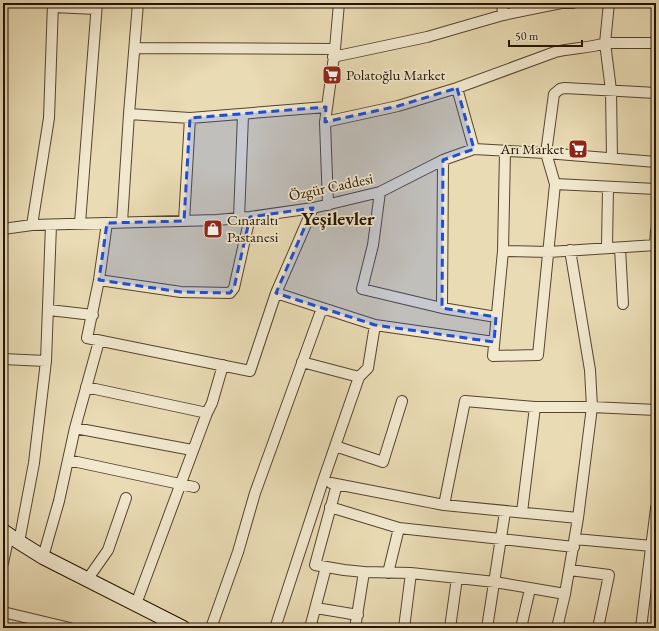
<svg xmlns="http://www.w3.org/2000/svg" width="659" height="631" viewBox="0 0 659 631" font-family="'EB Garamond',serif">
<rect width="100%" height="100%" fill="#e9dbb4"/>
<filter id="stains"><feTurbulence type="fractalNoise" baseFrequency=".005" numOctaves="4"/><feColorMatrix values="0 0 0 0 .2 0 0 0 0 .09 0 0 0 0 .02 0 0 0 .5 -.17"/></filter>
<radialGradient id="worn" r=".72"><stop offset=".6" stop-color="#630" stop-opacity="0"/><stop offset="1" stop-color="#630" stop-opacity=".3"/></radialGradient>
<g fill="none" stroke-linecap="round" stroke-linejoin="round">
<!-- street casing -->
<g stroke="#55442e" stroke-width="12">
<path id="street" d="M 502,3 L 503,15
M 609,3 L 605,43 L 611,90 L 612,158
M 53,7 L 96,9
M 135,48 L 335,49
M 333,57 L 427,37 L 503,15 L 561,3 L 573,3
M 457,88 L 474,149
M 129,114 L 190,118 L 326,107
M 325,122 L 398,106 L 457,88 L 555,52 C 571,48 592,48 605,43 L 656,43
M 505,152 L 503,251 L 493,356 L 538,355 L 555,184 L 546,153 L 554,94 L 560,89 L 565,88 L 656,93
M 555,184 L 656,189
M 380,192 L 373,245 L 362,289 L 442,308 L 496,317
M 328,205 L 325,122 L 335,49 L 339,3
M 239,218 L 243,115
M 184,221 L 190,118
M 122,222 L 129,114 L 138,3
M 80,223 L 97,3
M 107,223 L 99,280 L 87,338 L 250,371 L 276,293 L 313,208
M 32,225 L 49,118 L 53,3
M 3,229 L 32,225 L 217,220 L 250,217 L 313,208 L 380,192 L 443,160 L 474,149 L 546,153 L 656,162
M 655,245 L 656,231
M 607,247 L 608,187
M 620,248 L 623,304
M 503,251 L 549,252 L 656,245
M 99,280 L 181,292 L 230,293 L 234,288 L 250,217
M 276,293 L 375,325 L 494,342
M 442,308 L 443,160
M 49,310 L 93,315
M 3,359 L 46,361
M 302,362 L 359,377
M 86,387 L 207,413 L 212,403 L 223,365
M 75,428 L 192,450
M 335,446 L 383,462 L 402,401
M 68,460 L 194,487
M 331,483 L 444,505 L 578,518
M 337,484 L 315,565 L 344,570 L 364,572 L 411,573 L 495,582 L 565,594
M 444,505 L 465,401 L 535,407 L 592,407 L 656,410
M 330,507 L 399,528 L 574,547
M 522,512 L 535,407
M 575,539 L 652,546
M 19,542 L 34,463 L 46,361 L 51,225
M 43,557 L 59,501 L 75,428 L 99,341
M 3,563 L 9,535
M 570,570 L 609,575 L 598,628
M 388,573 L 399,528
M 87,580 L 108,550 L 126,498
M 136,604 L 207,413
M 316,608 L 358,615
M 3,612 L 70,628
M 211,628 L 238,552 L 255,493 L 322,308
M 275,628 L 323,481 L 359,377 L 368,368 L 375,325
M 310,628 L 326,567
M 355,628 L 364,572
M 404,628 L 411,573
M 450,628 L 457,578
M 487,628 L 505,512
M 521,628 L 530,589
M 557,628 L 565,594 L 578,518 L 592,407 L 590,370 L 570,250
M 641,628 L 656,508"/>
</g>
<!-- secondary casing -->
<g stroke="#241201" stroke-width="16">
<path id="secondary" d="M 3,531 L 19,542 L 43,557 L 183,628"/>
</g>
<!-- street -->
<use href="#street" stroke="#f1e8ce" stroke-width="10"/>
<!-- secondary -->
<use href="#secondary" stroke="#f1e8ce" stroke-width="14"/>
</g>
<!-- marked area -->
<path fill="#1d4ed8" fill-opacity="0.2" stroke="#1d4ed8" stroke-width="3" stroke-dasharray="8 5" stroke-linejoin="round" d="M 457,88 L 474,149 L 443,160 L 442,308 L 496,317 L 494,342 L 375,325 L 276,293 L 313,208 L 250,217 L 234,288 L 230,293 L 181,292 L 99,280 L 107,223 L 184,221 L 190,118 L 326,107 L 325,122 L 398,106 Z"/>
<!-- icons -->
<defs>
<g id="supermarket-square" transform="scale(1)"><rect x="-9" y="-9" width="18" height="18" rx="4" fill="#8f2418" stroke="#f1e8ce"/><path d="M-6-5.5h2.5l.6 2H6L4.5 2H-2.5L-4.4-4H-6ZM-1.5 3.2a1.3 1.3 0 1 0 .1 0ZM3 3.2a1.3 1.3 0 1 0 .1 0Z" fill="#fff"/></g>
<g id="shop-square" transform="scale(1)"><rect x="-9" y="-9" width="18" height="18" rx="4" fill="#8f2418" stroke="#f1e8ce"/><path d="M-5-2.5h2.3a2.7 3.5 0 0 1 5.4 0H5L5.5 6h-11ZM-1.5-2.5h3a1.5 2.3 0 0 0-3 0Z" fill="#fff"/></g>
</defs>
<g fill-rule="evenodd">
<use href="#supermarket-square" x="332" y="75"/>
<use href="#supermarket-square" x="578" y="149"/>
<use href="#shop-square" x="213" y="229"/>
</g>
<g text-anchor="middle" stroke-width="3.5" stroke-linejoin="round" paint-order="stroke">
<!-- poi labels -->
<g font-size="15" fill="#241201" stroke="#f1e8ce" text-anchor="start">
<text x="346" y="80">Polatoğlu Market</text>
<text x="564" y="154" text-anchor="end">Arı Market</text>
<text x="227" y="225">Cınaraltı<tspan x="227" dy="17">Pastanesi</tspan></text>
</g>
<!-- street labels -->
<g font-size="15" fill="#241201" stroke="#f1e8ce">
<text transform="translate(331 187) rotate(-12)" y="5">Özgür Caddesi</text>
</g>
<!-- district labels -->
<g font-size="19" font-weight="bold" fill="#241201" stroke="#f1e8ce">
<text x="338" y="225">Yeşilevler</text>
</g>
</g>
<!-- margin -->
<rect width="659" height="631" fill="none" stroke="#e9dbb4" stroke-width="16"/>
<rect x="4" y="4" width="651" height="623" fill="none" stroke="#241201" stroke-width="2"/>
<rect x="8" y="8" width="643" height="615" fill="none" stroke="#241201"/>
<!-- scale -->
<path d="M509 40v6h73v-6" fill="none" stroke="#241201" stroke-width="2"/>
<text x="515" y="40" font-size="12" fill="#241201" stroke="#f1e8ce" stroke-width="3" paint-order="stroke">50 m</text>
<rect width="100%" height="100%" filter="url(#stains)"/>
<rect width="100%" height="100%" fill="url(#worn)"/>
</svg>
